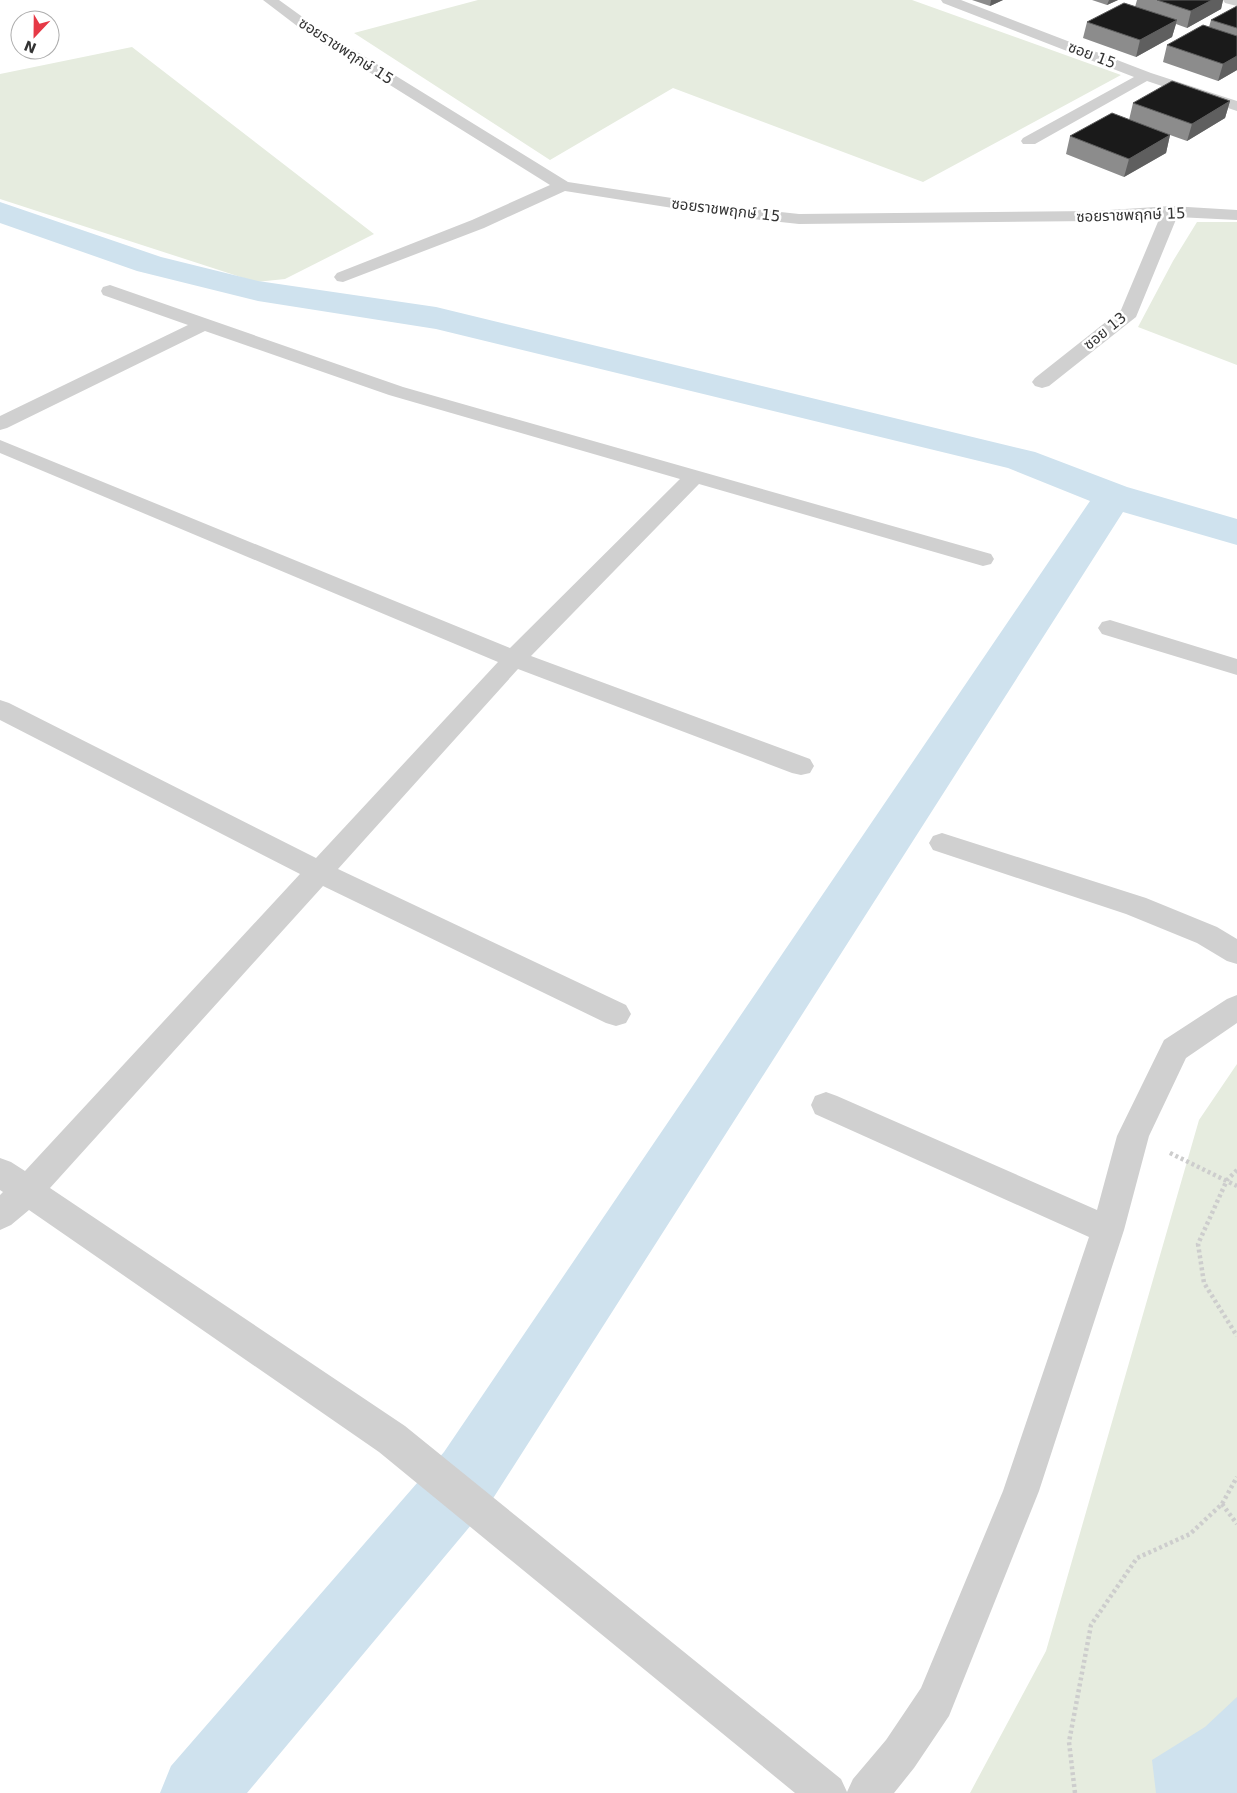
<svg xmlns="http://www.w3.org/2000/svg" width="1237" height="1793" viewBox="0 0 1237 1793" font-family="'DejaVu Sans','Noto Sans Thai',sans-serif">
<rect width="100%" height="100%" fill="#fff"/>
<!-- green -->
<path fill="#e6ecdf" d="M 478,0 L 912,0 L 1121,75 L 923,182 L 673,88 L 550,160 L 354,33 Z
M 132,47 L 374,234 L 285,279 L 256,282 L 0,199 L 0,74 Z
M 1197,222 L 1237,222 L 1237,365 L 1138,327 L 1173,261 Z
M 1237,1064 L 1237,1793 L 970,1793 L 1046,1651 L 1199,1120 Z"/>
<!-- water -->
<path fill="#cfe2ee" d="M 1237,1697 L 1237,1793 L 1156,1793 L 1152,1760 L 1205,1727 Z"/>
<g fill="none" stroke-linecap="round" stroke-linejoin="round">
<!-- canal -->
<path fill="#cfe2ee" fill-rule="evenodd" d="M 0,202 L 161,257 L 258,281 L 436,307 L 1035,452 L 1127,487 L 1237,519 L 1237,545 L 1123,512 L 492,1500 L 247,1793 L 160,1793 L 171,1766 L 444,1452 L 1090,501 L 1008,468 L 436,329 L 258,301 L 137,271 L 0,223 Z"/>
<!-- path-far1 -->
<path stroke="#cdcdcd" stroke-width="3" stroke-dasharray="2.5 2.5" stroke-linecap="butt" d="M 1170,1153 L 1172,1154"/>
<!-- path -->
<path stroke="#cdcdcd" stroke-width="4.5" stroke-dasharray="3 3" stroke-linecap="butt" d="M 1170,1153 L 1237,1186
M 1237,1170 L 1227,1180 L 1198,1244 L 1204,1283 L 1237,1336
M 1222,1504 L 1237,1524
M 1075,1793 L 1069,1742 L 1091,1625 L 1137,1558 L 1190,1534 L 1222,1504 L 1237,1477"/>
<!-- minor -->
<path fill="#d0d0d0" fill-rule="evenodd" d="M 263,0 L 279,0 L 315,26 L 568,182 L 717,205 L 799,214 L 1094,211 L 1171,206 L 1237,210 L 1237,220 L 1177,217 L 1136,317 L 1049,386 L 1042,388 L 1035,386 L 1032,382 L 1035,378 L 1121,310 L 1160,217 L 1094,221 L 799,224 L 717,215 L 565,191 L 484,228 L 343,282 L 337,281 L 334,277 L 337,273 L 472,220 L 550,185 L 305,32 Z
M 941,0 L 961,0 L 1151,73 L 1237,101 L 1237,111 L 1147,81 L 1035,144 L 1023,144 L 1021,141 L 1023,138 L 1134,77 L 943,3 Z
M 1223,0 L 1237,0 L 1237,6 L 1225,3 Z
M 110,285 L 403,387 L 991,554 L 994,559 L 991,564 L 983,566 L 699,484 L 531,656 L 810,759 L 814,766 L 810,773 L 801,775 L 792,773 L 518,669 L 338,869 L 626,1005 L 631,1014 L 626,1023 L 616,1026 L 606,1023 L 323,886 L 50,1188 L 405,1426 L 841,1779 L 847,1792 L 853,1779 L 886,1740 L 921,1688 L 1003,1491 L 1089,1237 L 815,1114 L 811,1105 L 815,1096 L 826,1092 L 837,1096 L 1097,1210 L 1117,1136 L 1164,1040 L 1227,999 L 1237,995 L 1237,1023 L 1186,1058 L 1149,1136 L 1124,1230 L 1039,1491 L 949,1716 L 914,1768 L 894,1793 L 795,1793 L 379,1452 L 29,1210 L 11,1225 L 0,1230 L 0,1195 L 3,1192 L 0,1190 L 0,1158 L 11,1162 L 25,1171 L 300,874 L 0,720 L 0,700 L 9,703 L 316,858 L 498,662 L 0,453 L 0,440 L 510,648 L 680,479 L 389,395 L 205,331 L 7,428 L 0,430 L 0,416 L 188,325 L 103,295 L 101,291 L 103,287 Z
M 1110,620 L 1237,659 L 1237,675 L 1102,634 L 1098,628 L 1102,622 Z
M 942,833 L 1146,898 L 1217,927 L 1237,939 L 1237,964 L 1227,961 L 1197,943 L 1126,914 L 933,850 L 929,843 L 933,836 Z"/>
</g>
<!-- wall -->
<path fill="#8c8c8c" d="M 972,0 L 1003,0 L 990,6 Z
M 1092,0 L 1118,0 L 1107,5 Z
M 1137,0 L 1223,0 L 1221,9 L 1187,28 L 1176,24 L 1172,37 L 1136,57 L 1083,38 L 1087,22 L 1135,7 Z
M 1237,6 L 1237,70 L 1218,81 L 1163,62 L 1167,45 L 1209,27 L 1211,20 Z
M 1230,101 L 1225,118 L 1187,141 L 1170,135 L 1166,153 L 1124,177 L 1066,154 L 1070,136 L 1129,120 L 1133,103 Z"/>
<!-- shaded-wall -->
<path fill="#5f5f5f" d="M 991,0 L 1003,0 L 990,6 Z
M 1109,0 L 1118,0 L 1107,5 Z
M 1212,0 L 1223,0 L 1221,9 L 1187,28 L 1191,11 Z
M 1177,20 L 1172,37 L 1136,57 L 1140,40 Z
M 1237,56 L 1237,70 L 1218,81 L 1223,64 Z
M 1230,101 L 1225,118 L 1187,141 L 1192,124 Z
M 1170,135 L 1166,153 L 1124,177 L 1129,159 Z"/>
<!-- building -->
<path fill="#1a1a1a" stroke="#5f5f5f" d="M 1157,0 L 1212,0 L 1191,11 Z
M 1124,3 L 1177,20 L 1140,40 L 1087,22 Z
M 1237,6 L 1237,28 L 1211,20 Z
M 1203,25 L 1237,36 L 1237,56 L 1223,64 L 1167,45 Z
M 1172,81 L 1230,101 L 1192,124 L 1133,103 Z
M 1112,113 L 1170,135 L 1129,159 L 1070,136 Z"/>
<g text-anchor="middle" stroke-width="5" stroke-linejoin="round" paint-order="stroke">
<!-- far-street labels -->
<g font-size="15" fill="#333" stroke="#fff">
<text transform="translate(346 51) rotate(33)" y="5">ซอยราชพฤกษ์ 15</text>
<text transform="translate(1092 55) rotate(21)" y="5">ซอย 15</text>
<text transform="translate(726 210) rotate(7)" y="5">ซอยราชพฤกษ์ 15</text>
<text transform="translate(1131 215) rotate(-2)" y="5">ซอยราชพฤกษ์ 15</text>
<text transform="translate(1105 331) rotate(-39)" y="5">ซอย 13</text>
</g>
</g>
<!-- north arrow -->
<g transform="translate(35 35) rotate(202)"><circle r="24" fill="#ffffff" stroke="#adadad"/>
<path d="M0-4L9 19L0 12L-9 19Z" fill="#e63946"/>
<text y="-8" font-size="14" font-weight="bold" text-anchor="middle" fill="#333333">N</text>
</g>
</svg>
